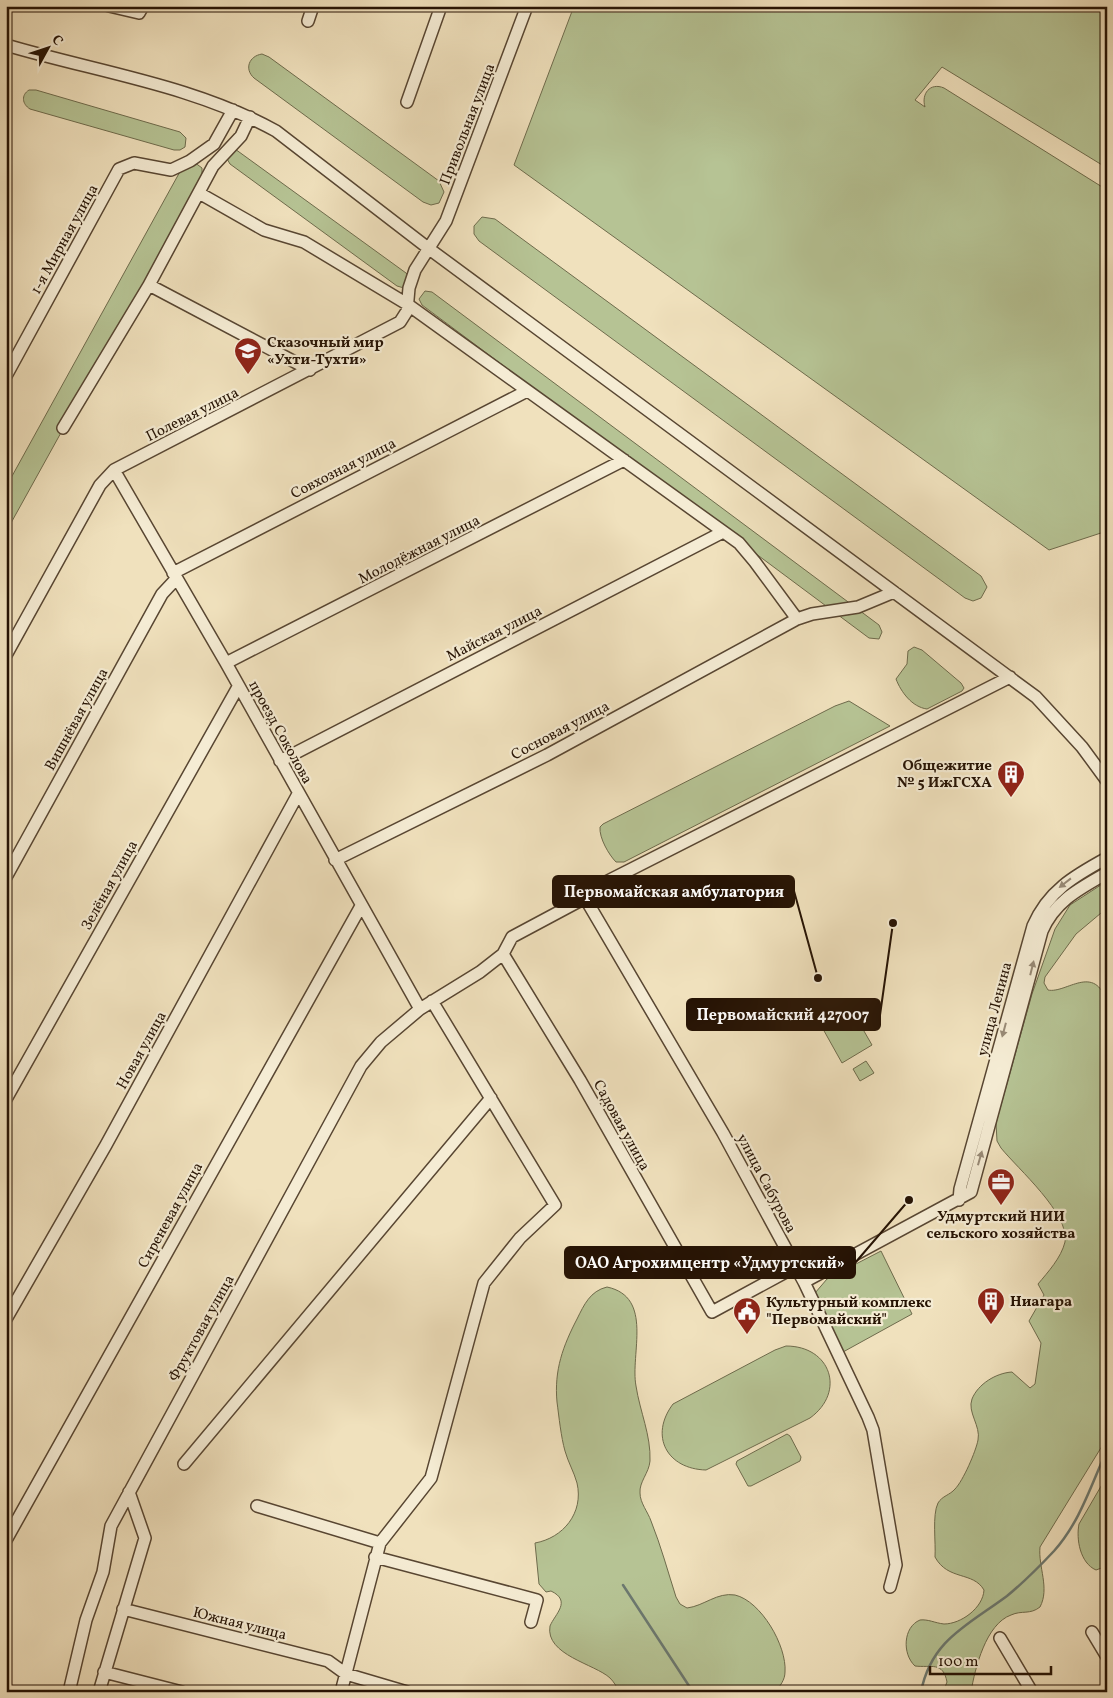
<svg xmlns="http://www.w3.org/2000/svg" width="1113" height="1698" viewBox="0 0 1113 1698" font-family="Vollkorn,serif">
<rect width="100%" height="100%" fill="#f0e1bd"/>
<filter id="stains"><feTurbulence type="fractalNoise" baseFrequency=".004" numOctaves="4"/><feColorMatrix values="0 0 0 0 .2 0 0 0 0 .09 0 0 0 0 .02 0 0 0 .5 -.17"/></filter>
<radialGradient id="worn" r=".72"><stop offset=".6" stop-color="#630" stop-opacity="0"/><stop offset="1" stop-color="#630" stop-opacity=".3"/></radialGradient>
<!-- green -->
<path fill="#b6c394" stroke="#6e6b4c" d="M 574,6 L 1107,6 L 1107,168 L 942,67 L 915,100 L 925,107 C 921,94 930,82 944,88 L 1107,190 L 1107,531 L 1049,550 L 514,165 Z
M 262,54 L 269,57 L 439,181 L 444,192 L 439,203 L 431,205 L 423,202 L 254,78 C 244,69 249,56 262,54 Z
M 29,90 L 36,90 L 180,132 L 186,138 L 185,147 L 180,150 L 174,150 L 30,109 C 22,104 21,95 29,90 Z
M 235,149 L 406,273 L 408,275 L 404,288 L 397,286 L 230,164 L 226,157 Z
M 194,162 L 202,168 L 202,178 L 6,532 L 6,487 L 182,168 Z
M 482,217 L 495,219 L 981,576 L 987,587 L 981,598 L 973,601 L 965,598 L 479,241 L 474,234 L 474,226 Z
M 425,291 L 432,292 L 879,625 L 882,632 L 879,639 L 869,638 L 422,305 L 419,299 Z
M 914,647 L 922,650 L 961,683 L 964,688 L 962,691 L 927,709 C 912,707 901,692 896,679 L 907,664 L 908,651 Z
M 849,701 L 890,726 L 624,862 L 616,862 C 609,855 599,838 600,827 L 603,824 L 835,706 Z
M 1107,881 L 1107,908 L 1076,934 L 1045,977 L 1044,983 L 1048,990 C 1066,994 1095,962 1107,1003 L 1107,1438 L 1040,1547 C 1038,1567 1050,1588 1040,1607 C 1030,1615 1022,1610 1011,1615 C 986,1624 975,1668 971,1692 L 943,1692 L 947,1682 C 943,1661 931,1668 915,1666 C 902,1654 903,1627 920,1620 C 928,1619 935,1623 944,1624 C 961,1624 983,1608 984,1590 C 973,1571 948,1581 935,1557 C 936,1543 932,1515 938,1503 C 942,1496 950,1495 955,1489 C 963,1481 976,1451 978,1440 C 981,1426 967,1412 972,1399 C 978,1384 996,1373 1012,1372 L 1030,1388 L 1035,1384 L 1041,1343 L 1029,1321 L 1044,1295 L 1038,1284 C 1048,1272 1061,1258 1065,1242 C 1070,1214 1018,1169 1001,1148 L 997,1141 L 996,1123 L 1032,994 L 1055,929 L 1070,905 Z
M 853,1012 L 872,1045 L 842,1063 L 823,1029 Z
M 866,1061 L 874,1073 L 860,1081 L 853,1069 Z
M 881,1251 L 912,1314 L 843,1352 L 815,1293 L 827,1279 Z
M 607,1287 C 654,1297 630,1354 636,1386 C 640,1412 651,1435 650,1461 C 649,1473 639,1482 640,1493 C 640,1503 648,1512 651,1521 C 661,1546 668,1572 676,1597 L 680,1604 L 687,1608 C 704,1606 717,1592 735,1595 C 761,1601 787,1646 785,1672 C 785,1680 780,1686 775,1692 L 619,1692 C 617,1687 614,1682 610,1678 C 595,1664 545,1655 550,1626 C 555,1614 572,1601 551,1591 L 546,1592 L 539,1584 L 535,1543 C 563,1538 584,1513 577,1483 C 574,1472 568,1462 565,1451 C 561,1437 559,1417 557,1402 C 554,1370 563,1346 577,1319 C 584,1305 590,1291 607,1287 Z
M 786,1346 C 831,1346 846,1392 810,1418 L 706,1470 C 667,1469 649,1436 673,1404 L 775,1350 Z
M 787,1434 L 790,1436 L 801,1457 L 800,1461 L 751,1486 L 748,1486 L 736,1464 L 737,1461 Z
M 1107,1476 L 1107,1566 L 1096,1570 C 1080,1563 1076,1539 1079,1524 Z"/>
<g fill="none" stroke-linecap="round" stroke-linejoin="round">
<!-- stream -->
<path stroke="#6c786f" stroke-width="2.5" d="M 623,1585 L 693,1692
M 921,1692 C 931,1640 968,1625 1007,1596 C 1024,1582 1039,1567 1054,1551 C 1080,1522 1091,1485 1107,1450"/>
<!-- minor casing -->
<g stroke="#584632" stroke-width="14">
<path id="minor" d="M 109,6 L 139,13 L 143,6
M 308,21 L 313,6
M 6,45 C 97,72 193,85 276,131 L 428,248 L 1036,697 L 1082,747 L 1107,781
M 407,102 L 441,6
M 199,193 L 264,230 L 304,242 L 407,304 L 739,543 L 755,562 L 797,619
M 149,285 L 310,370
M 6,376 L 119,169 L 134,163 L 171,170 L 190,161 L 214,144 L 233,110
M 63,428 L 149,285 L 213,166 L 241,136 L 250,117
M 114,470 L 226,663 L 420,1009
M 173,573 L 527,391
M 6,655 L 100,485 L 114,470 L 400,322 L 407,311 L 409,288 L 415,270 L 446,221 L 527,6
M 226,663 L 624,460
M 280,761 L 723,532
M 335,860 L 547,755 L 797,619 L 812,614 L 858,607 L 894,592
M 6,877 L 162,594 L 176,579
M 585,898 L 723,1133 L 804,1282 L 868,1417 L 873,1430 L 896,1565 L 890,1587
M 503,954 L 580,1080 L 712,1312 L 795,1267
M 6,1099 L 238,687
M 959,1200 L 960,1189 L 1033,926 C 1048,891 1074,876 1107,858
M 804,1282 L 971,1192 L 1042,931 C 1055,901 1079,889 1107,873
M 6,1319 L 106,1145 L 298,794
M 184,1464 L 491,1098
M 257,1506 L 380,1543
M 6,1540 L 361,906
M 375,1557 L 537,1600 L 531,1622
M 123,1609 L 328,1661 L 346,1674 L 407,1692
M 1092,1632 L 1107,1657
M 1000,1638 L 1032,1692
M 104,1672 L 182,1692
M 69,1692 L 86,1620 L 103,1572 L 111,1526 L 361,1066 L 381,1042 L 420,1009 L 480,972 L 503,954 L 512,937 L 585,898 L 608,881 L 1010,677
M 99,1692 L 145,1538 L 129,1492
M 341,1692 L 380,1543 L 431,1478 L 484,1283 L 520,1238 L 555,1205 L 432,1001"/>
</g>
<!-- minor -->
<use href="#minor" stroke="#f5ecd4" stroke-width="11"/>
</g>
<!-- one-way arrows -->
<defs><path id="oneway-solid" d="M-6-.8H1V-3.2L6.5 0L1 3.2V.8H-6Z" transform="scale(1.25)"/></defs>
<g fill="#988a76">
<use href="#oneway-solid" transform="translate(1065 883) rotate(142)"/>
<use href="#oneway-solid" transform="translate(1032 968) rotate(-76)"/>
<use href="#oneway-solid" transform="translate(1004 1030) rotate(105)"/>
<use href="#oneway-solid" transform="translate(980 1158) rotate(-74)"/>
</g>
<!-- icons -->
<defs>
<g id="school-pin" transform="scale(1.4375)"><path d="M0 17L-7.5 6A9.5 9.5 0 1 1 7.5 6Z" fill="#8f2418" stroke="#f5ecd4"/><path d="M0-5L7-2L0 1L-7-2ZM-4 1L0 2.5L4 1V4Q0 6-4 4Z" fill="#fff"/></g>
<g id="building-pin" transform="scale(1.4375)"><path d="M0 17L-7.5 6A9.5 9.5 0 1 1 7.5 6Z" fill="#8f2418" stroke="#f5ecd4"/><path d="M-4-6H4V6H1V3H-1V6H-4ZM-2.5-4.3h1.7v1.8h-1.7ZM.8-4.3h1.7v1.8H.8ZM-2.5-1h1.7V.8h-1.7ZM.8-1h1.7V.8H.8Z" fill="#fff"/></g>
<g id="office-pin" transform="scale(1.4375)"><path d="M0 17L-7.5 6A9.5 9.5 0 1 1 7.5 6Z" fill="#8f2418" stroke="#f5ecd4"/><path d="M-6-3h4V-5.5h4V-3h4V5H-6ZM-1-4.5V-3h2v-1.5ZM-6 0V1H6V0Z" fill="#fff"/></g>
<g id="civic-pin" transform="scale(1.4375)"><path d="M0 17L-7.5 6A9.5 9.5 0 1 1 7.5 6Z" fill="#8f2418" stroke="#f5ecd4"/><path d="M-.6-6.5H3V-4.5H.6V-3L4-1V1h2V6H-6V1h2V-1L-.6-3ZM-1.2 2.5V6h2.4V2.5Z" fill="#fff"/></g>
</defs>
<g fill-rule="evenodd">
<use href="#school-pin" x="248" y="351"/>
<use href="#building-pin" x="1011" y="774"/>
<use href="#office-pin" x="1001" y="1182"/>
<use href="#building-pin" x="991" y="1301"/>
<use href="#civic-pin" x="747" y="1311"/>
</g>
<g text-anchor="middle" stroke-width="4.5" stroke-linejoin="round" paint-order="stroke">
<!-- street labels -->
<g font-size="15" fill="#261304" stroke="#f5ecd4">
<text transform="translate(467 124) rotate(-69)" y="5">Привольная улица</text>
<text transform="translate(64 239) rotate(-61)" y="5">1-я Мирная улица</text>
<text transform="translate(192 414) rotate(-27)" y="5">Полевая улица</text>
<text transform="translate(343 468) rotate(-27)" y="5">Совхозная улица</text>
<text transform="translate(419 549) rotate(-27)" y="5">Молодёжная улица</text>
<text transform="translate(494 633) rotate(-27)" y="5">Майская улица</text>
<text transform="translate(76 719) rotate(-61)" y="5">Вишнёвая улица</text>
<text transform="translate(560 730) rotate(-28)" y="5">Сосновая улица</text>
<text transform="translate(281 732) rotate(61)" y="5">проезд Соколова</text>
<text transform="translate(109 885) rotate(-61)" y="5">Зелёная улица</text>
<text transform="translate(994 1009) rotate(-75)" y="5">улица Ленина</text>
<text transform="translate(141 1050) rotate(-61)" y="5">Новая улица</text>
<text transform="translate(622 1125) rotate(61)" y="5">Садовая улица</text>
<text transform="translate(767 1183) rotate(62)" y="5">улица Сабурова</text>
<text transform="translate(170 1215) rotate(-61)" y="5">Сиреневая улица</text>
<text transform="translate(201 1328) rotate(-61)" y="5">Фруктовая улица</text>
<text transform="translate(240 1623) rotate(14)" y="5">Южная улица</text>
</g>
<!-- poi labels -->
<g font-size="15" font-weight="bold" fill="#261304" stroke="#f5ecd4" text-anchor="start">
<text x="267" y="347">Сказочный мир<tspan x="267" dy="17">«Ухти-Тухти»</tspan></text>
<text x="992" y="770" text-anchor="end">Общежитие<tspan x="992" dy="17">№ 5 ИжГСХА</tspan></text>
<text x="1001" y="1221" text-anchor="middle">Удмуртский НИИ<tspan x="1001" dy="17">сельского хозяйства</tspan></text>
<text x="1010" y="1306">Ниагара</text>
<text x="766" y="1307">Культурный комплекс<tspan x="766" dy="17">"Первомайский"</tspan></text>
</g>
</g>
<!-- callouts -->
<path fill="none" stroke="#261304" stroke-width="2" d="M818 978L794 891M893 923L880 1015M909 1200L855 1263"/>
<g fill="#261304" stroke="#f5ecd4" stroke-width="2">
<circle cx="818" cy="978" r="5"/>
<circle cx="893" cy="923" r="5"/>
<circle cx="909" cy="1200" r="5"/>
</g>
<g fill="#261304" stroke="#261304" stroke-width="2">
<rect x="553" y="876" width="241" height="31" rx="5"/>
<rect x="687" y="999" width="193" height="31" rx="5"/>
<rect x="565" y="1247" width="290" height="31" rx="5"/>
</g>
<g font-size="16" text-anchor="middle" font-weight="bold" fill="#fff">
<text x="674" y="897">Первомайская амбулатория</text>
<text x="783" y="1020">Первомайский 427007</text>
<text x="710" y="1268">ОАО Агрохимцентр «Удмуртский»</text>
</g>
<!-- margin -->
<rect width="1113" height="1698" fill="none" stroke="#f0e1bd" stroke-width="25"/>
<rect x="8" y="8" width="1098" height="1683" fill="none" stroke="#261304" stroke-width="2.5"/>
<rect x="12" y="12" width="1088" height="1673" fill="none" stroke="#261304"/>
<!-- north arrow -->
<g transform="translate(48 48) rotate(50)" stroke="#f5ecd4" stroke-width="4" paint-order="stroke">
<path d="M0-4L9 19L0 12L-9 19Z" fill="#261304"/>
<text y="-8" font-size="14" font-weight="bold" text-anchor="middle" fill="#261304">С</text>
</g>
<!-- scale -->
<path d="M930 1666v8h121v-8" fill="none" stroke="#261304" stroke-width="2.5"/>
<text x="938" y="1666" font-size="15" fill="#261304" stroke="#f5ecd4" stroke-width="4" paint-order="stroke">100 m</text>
<rect width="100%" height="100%" filter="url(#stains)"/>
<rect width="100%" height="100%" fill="url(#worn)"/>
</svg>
